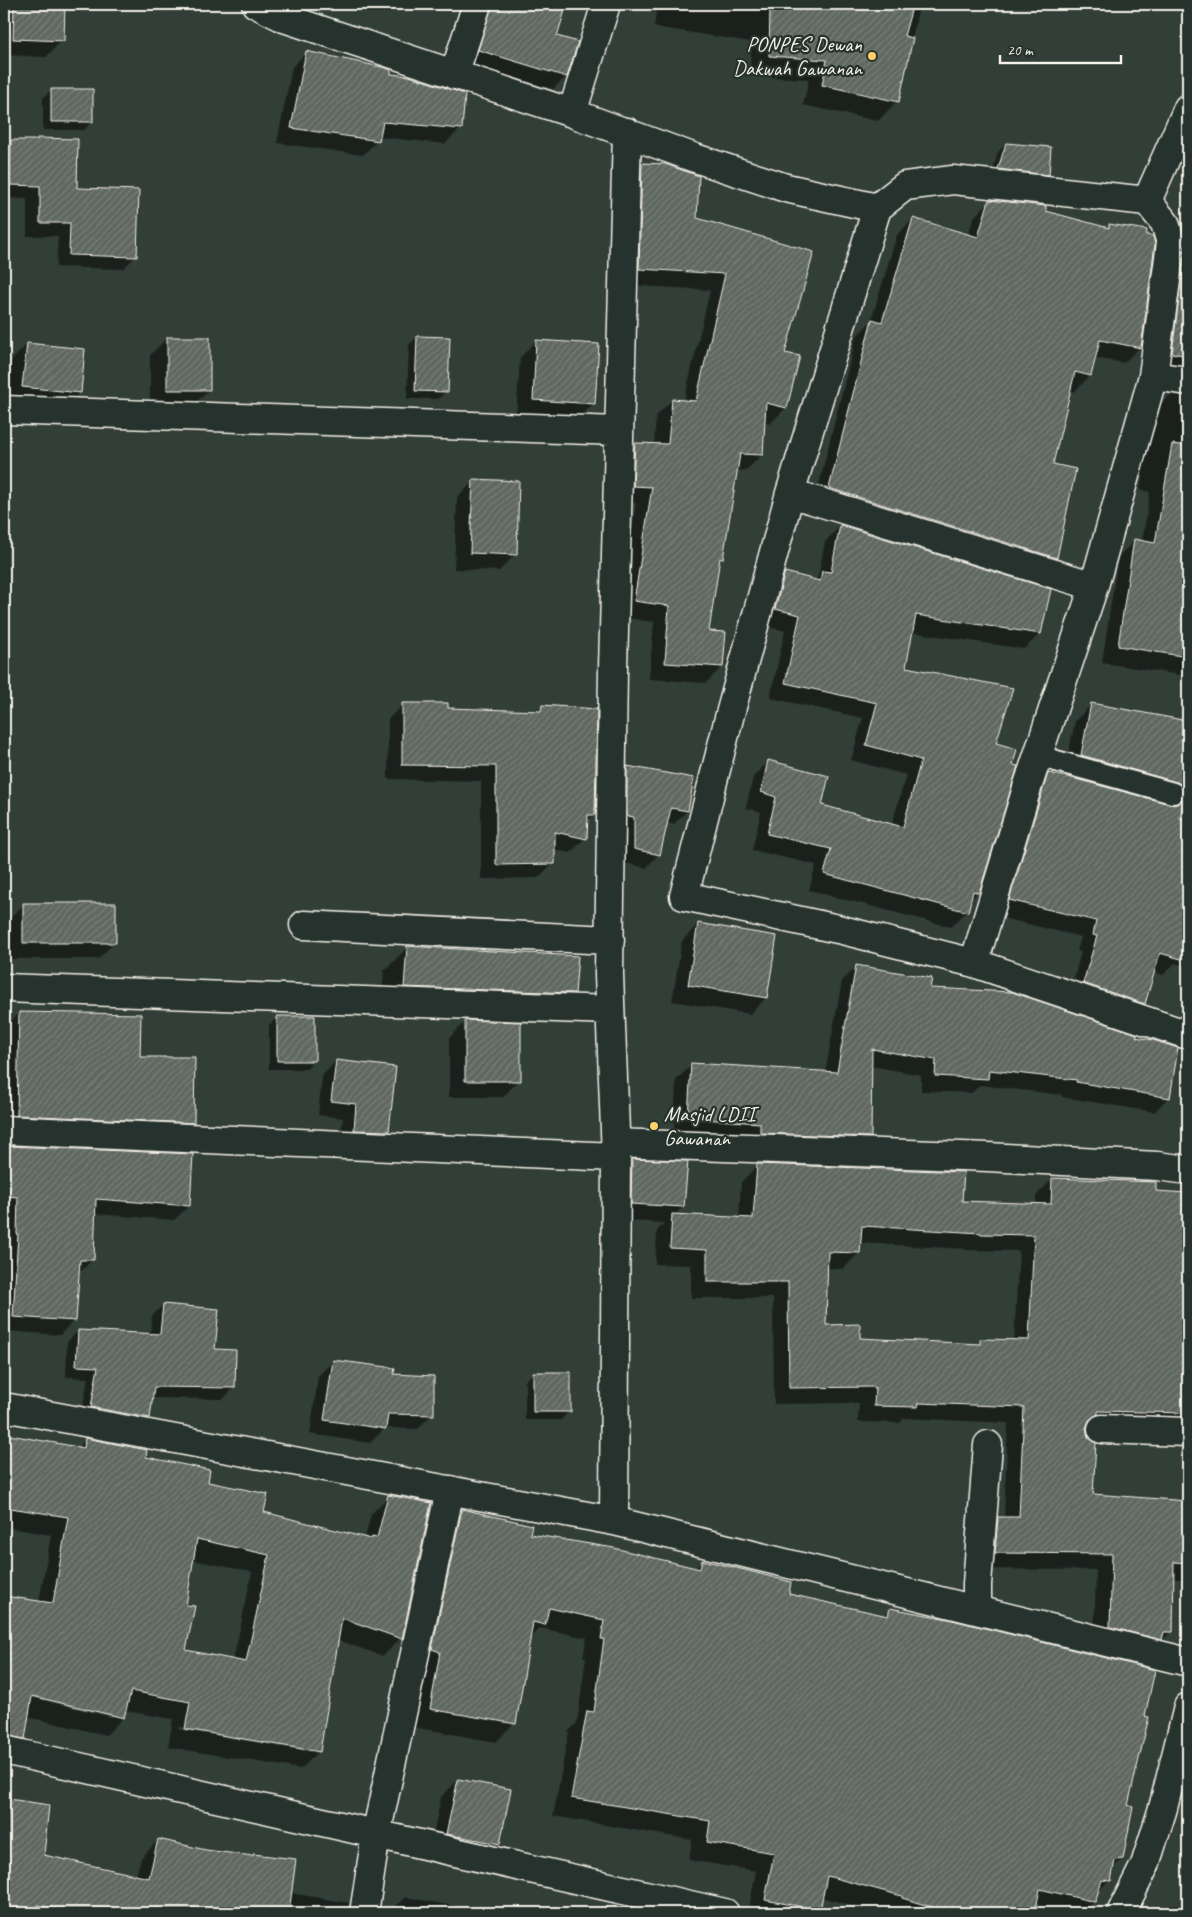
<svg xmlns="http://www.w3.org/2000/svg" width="1192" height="1917" viewBox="0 0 1192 1917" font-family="Caveat,sans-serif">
<defs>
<pattern id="building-hatch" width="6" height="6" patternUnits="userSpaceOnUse" patternTransform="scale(1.25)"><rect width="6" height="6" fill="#5f6861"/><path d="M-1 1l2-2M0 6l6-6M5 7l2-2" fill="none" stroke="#777e78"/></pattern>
</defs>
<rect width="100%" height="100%" fill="#323e38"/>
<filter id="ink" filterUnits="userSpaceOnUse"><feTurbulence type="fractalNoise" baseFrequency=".02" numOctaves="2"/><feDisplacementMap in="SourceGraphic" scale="10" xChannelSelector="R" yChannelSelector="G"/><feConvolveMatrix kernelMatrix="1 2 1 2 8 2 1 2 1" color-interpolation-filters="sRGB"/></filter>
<g filter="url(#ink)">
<!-- shadow -->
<path fill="#0007" fill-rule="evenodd" d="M 4,4 L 64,4 L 62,40 L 46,57 L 4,55 Z
M 484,4 L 566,4 L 556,37 L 566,77 L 553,89 L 466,63 Z
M 657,4 L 920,4 L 897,101 L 878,121 L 803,105 L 809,79 L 750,76 L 751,42 L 654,27 Z
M 307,52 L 464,95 L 460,129 L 445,144 L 379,137 L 378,140 L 363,155 L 277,143 L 292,67 Z
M 51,90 L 92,122 L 84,130 L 43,130 L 43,98 Z
M 38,139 L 76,189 L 136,256 L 123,269 L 56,267 L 58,236 L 27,236 L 27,199 L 4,198 L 4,149 L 12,141 L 35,142 Z
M 1006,144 L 1048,174 L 1039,182 L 991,177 L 998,152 Z
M 642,164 L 696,219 L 783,354 L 786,408 L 770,424 L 764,422 L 762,455 L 745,471 L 736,470 L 721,558 L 718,561 L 708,632 L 722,667 L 706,683 L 649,679 L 654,622 L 619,617 L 636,503 L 618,502 L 619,460 L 635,444 L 654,445 L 656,416 L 672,400 L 684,401 L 710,290 L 623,285 L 626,180 Z
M 990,201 L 1045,212 L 1107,228 L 1110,225 L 1140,347 L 1124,363 L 1094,358 L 1090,376 L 1074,392 L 1070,390 L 1051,465 L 1075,470 L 1056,558 L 1040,574 L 814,504 L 856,337 L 871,321 L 897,235 L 913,219 L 968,235 L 974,217 Z
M 1187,243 L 1188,243 L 1188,676 L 1102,663 L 1118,557 L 1135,540 L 1142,542 L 1150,492 L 1140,490 L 1153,412 L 1170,395 L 1187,396 L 1187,392 L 1159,380 L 1170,259 Z
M 417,337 L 446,391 L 438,399 L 407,399 L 409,345 Z
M 167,338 L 209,390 L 192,406 L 150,406 L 150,355 Z
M 536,341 L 594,403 L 577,420 L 516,417 L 520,358 Z
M 27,344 L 80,392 L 63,409 L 6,403 L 11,361 Z
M 474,481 L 515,555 L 499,571 L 454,569 L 457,497 Z
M 840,526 L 1040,634 L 1024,649 L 911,632 L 905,668 L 995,744 L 978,892 L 970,900 L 967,911 L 951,927 L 809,890 L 816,865 L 752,850 L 761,812 L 746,808 L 753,777 L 768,762 L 820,805 L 892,825 L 906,775 L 851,760 L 863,718 L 770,698 L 785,631 L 761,625 L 770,589 L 785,573 L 814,581 L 818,577 L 825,542 Z
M 1092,704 L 1188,723 L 1188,967 L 1175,963 L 1163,975 L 1153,972 L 1144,1004 L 1128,1020 L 1068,1000 L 1081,952 L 1077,951 L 1081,937 L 994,916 L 1032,791 L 1049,774 L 1168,805 L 1165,801 L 1065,772 L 1075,721 Z
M 403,705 L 446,710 L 537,712 L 542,706 L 594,815 L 586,822 L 585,838 L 570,853 L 553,849 L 553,863 L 538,878 L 481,879 L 481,781 L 388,779 L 388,719 Z
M 628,767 L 687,811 L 674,824 L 666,823 L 659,854 L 646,868 L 621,862 L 615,781 Z
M 24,904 L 115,942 L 98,959 L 7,959 L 7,921 Z
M 698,924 L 766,998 L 750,1014 L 672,1001 L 682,941 Z
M 408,947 L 574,993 L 550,1017 L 381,1011 L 384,971 Z
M 857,966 L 929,989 L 1134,1038 L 1169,1097 L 1154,1112 L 1062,1097 L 1062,1095 L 980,1085 L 972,1093 L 921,1091 L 921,1075 L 871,1066 L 870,1136 L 854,1152 L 674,1133 L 676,1080 L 692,1065 L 825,1073 L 842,981 Z
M 19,1013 L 139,1058 L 192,1122 L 169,1145 L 4,1138 L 4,1028 Z
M 278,1017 L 314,1061 L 306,1069 L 269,1069 L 269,1025 Z
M 465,1022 L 519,1080 L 503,1097 L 449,1097 L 449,1038 Z
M 336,1061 L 388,1131 L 373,1145 L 340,1144 L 343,1118 L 318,1115 L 322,1076 Z
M 10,1147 L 189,1206 L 174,1220 L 94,1214 L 92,1260 L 78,1274 L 74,1320 L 60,1335 L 4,1331 L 4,1153 Z
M 632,1161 L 683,1207 L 675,1215 L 739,1218 L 741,1182 L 758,1165 L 960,1202 L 1036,1204 L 1036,1196 L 1052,1179 L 1154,1192 L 1188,1194 L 1188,1294 L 1184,1352 L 1188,1352 L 1188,1429 L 1086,1426 L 1092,1495 L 1188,1502 L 1188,1579 L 1172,1579 L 1172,1631 L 1155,1648 L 1094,1643 L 1096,1570 L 979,1569 L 982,1534 L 999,1518 L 1004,1518 L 1008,1423 L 904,1418 L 900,1423 L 858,1422 L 859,1403 L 774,1404 L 773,1298 L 691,1298 L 691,1265 L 655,1264 L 657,1231 L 664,1223 L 615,1220 L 615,1177 ZM 860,1243 L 965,1249 L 965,1250 L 1019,1251 L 1014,1341 L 981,1340 L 976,1345 L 859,1339 L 825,1326 L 826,1268 L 843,1269 L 859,1253 Z
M 163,1305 L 214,1350 L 234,1388 L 223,1399 L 151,1398 L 149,1418 L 138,1429 L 81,1418 L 88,1378 L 66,1377 L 67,1342 L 78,1331 L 150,1335 L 152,1316 Z
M 333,1361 L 393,1375 L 432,1414 L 418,1429 L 385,1428 L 370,1443 L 310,1434 L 318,1376 Z
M 533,1373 L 569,1411 L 561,1420 L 525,1420 L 525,1381 Z
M 4,1435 L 77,1449 L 86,1439 L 145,1458 L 206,1483 L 263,1513 L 365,1538 L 371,1514 L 389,1496 L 401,1638 L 383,1656 L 337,1640 L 319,1751 L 301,1769 L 168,1747 L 173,1719 L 125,1711 L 123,1718 L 106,1735 L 27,1717 L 25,1730 L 7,1748 L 4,1748 L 4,1597 L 39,1602 L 51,1535 L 4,1527 ZM 193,1560 L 252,1572 L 233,1661 L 185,1651 L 184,1606 ZM 26,1693 L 112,1714 L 112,1717 L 26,1696 ZM 179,1727 L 306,1748 L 306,1751 L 178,1729 Z
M 462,1510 L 528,1535 L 695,1569 L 702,1562 L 787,1595 L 883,1617 L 890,1610 L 1126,1806 L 1122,1859 L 1112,1869 L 1109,1880 L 1097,1893 L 1094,1901 L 1082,1913 L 1047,1913 L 1034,1910 L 1034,1913 L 880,1913 L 821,1897 L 819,1909 L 815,1913 L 748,1913 L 756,1871 L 689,1860 L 692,1840 L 553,1816 L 569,1731 L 577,1723 L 586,1657 L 583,1657 L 587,1638 L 540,1628 L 528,1640 L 514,1723 L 496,1742 L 413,1727 L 444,1529 Z
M 458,1780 L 510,1790 L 499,1844 L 482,1860 L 430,1850 L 441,1797 Z
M 9,1800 L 42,1856 L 136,1876 L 141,1858 L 158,1840 L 206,1851 L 251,1857 L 253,1855 L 291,1893 L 349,1903 L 348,1913 L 4,1913 L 4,1806 Z
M 405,1897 L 493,1913 L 498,1907 L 532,1913 L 376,1913 L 381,1909 L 392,1910 Z"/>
<!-- building -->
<path fill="url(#building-hatch)" stroke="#f4f1e8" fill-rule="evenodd" d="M 14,4 L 65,4 L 64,41 L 13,39 Z
M 492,4 L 567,4 L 557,36 L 578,42 L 567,77 L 478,50 Z
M 770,4 L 913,4 L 904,36 L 913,38 L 899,102 L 822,85 L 827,60 L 769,56 Z
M 306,51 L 386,68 L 391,70 L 391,74 L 409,76 L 465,94 L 462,129 L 383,122 L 379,141 L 291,128 Z
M 51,89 L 93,89 L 93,122 L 51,122 Z
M 37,138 L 78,139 L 77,188 L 139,190 L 137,257 L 69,255 L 70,223 L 40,223 L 40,186 L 10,185 L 11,140 L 37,140 Z
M 1006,143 L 1051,147 L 1049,175 L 998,169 Z
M 642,163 L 665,164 L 699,176 L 697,218 L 814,252 L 785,353 L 800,356 L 787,408 L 766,403 L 763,455 L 740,454 L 723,559 L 720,558 L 709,631 L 726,632 L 723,667 L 665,663 L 669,606 L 634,601 L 652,487 L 633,486 L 635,443 L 668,444 L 672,399 L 696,401 L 725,274 L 639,269 Z
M 989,200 L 1046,206 L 1046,211 L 1109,228 L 1109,224 L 1147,230 L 1146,235 L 1153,236 L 1155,244 L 1141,348 L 1100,340 L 1091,376 L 1075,372 L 1053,464 L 1076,469 L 1057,558 L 829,488 L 872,319 L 882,322 L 913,218 L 978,237 Z
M 1186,241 L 1188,242 L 1188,356 L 1172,353 Z
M 417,336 L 450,337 L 448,392 L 415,391 Z
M 167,337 L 210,337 L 210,390 L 167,390 Z
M 536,340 L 599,344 L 595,404 L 533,400 Z
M 27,343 L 85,349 L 81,393 L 22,387 Z
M 1172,444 L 1188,446 L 1188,657 L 1118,646 L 1134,539 L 1155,543 Z
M 473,479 L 519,481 L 517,555 L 470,553 Z
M 840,525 L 1051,589 L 1041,634 L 916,615 L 906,667 L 1013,688 L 996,743 L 1017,749 L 1013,765 L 1018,766 L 979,893 L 973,891 L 968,912 L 824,874 L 831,849 L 767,834 L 776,797 L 761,792 L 768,760 L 829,776 L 822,805 L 903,827 L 921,760 L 866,745 L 877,703 L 785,683 L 800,615 L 775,609 L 785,572 L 820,581 L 822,571 L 831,572 Z
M 402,703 L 448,703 L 448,708 L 541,711 L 542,705 L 597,709 L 595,815 L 588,815 L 587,839 L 555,832 L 555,864 L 496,865 L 496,766 L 402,765 Z
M 1091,703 L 1188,721 L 1188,774 L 1185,793 L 1182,785 L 1176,782 L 1081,755 Z
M 627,766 L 694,778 L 688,811 L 671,808 L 660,855 L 634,849 L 634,817 L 627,816 Z
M 1048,773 L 1072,778 L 1170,804 L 1176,804 L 1184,798 L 1180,818 L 1188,820 L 1188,932 L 1181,959 L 1160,953 L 1145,1004 L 1083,983 L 1097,936 L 1093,935 L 1096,921 L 1009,900 Z
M 23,903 L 116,903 L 116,943 L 23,943 Z
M 698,923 L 777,936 L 767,998 L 688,985 Z
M 407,946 L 578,956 L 575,993 L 404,987 Z
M 856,965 L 932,978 L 930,988 L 1012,992 L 1137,1034 L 1136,1037 L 1153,1040 L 1178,1048 L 1170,1098 L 1076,1082 L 1077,1080 L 989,1070 L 988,1079 L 935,1076 L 936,1060 L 872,1049 L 871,1137 L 760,1133 L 760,1123 L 688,1118 L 691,1063 L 837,1072 Z
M 19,1012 L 141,1014 L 140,1057 L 195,1057 L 194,1123 L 17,1115 Z
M 277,1016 L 315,1016 L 315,1061 L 277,1061 Z
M 465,1020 L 521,1022 L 521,1081 L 465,1081 Z
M 336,1060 L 396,1067 L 389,1131 L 354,1130 L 356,1104 L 331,1101 Z
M 9,1146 L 193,1154 L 190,1206 L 96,1199 L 94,1260 L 80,1260 L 76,1321 L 13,1317 L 18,1234 L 17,1234 L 18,1197 L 5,1196 Z
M 632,1159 L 688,1161 L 684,1207 L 631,1204 Z
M 757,1164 L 964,1172 L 962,1201 L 1051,1204 L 1052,1178 L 1156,1182 L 1156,1191 L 1188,1193 L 1188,1312 L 1186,1350 L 1188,1350 L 1188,1413 L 1098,1411 L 1098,1414 L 1089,1420 L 1086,1428 L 1088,1437 L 1096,1443 L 1093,1494 L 1188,1501 L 1188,1563 L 1174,1562 L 1173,1632 L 1164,1632 L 1162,1640 L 1110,1627 L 1112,1554 L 995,1553 L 998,1517 L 1019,1517 L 1024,1407 L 918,1403 L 917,1407 L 874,1406 L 875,1387 L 789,1388 L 788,1282 L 707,1282 L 707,1250 L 670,1248 L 672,1214 L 753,1218 ZM 862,1226 L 981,1233 L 981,1234 L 1034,1235 L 1029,1340 L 980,1339 L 980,1344 L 860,1338 L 860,1324 L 826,1325 L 828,1252 L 860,1253 Z
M 163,1304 L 219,1309 L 215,1349 L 236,1350 L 235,1388 L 154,1387 L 150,1418 L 91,1407 L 98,1367 L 76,1366 L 78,1330 L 160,1334 Z
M 333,1360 L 395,1368 L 394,1374 L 434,1376 L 434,1415 L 388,1414 L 386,1429 L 324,1420 Z
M 533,1372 L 571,1372 L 571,1412 L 533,1412 Z
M 4,1434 L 84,1448 L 85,1438 L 147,1450 L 146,1457 L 210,1470 L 208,1482 L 268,1494 L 264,1512 L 371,1539 L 372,1537 L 377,1538 L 388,1495 L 431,1503 L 402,1639 L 342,1618 L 320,1752 L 185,1729 L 190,1702 L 131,1691 L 124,1718 L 32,1696 L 25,1739 L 4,1735 L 4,1596 L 53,1603 L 68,1517 L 4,1507 ZM 197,1539 L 269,1555 L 246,1662 L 186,1650 L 195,1606 L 186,1605 Z
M 462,1509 L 532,1525 L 530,1534 L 614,1548 L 700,1569 L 702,1560 L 745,1570 L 791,1582 L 789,1594 L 888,1616 L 890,1608 L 948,1619 L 1155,1670 L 1145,1716 L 1149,1717 L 1128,1805 L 1133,1807 L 1123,1859 L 1115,1860 L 1111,1881 L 1102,1880 L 1095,1902 L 1040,1889 L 1035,1913 L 952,1913 L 902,1898 L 902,1896 L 827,1876 L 820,1910 L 765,1900 L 774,1853 L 707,1842 L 710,1821 L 571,1798 L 587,1711 L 594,1712 L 604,1639 L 601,1639 L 604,1620 L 549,1608 L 545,1625 L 533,1622 L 516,1724 L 430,1709 L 440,1652 L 432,1649 Z
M 458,1779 L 511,1789 L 500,1844 L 446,1834 Z
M 9,1799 L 49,1805 L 44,1855 L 149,1878 L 158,1839 L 206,1850 L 253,1856 L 253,1854 L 296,1859 L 289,1913 L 74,1913 L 38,1905 L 37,1913 L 4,1913 L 4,1843 Z"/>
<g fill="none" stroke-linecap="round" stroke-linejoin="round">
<!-- lane casing -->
<g stroke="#f4f1e8" stroke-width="24">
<path id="lane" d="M 1038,756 L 1173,793"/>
</g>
<!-- street casing -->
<g stroke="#f4f1e8" stroke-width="31">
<path id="street" d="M 256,4 L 284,18 L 572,113 L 695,158 L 786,188 L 877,208 L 905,186 L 953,180 L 1147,201 L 1165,223 L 1171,243 L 1153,376 L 1094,586 L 1027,788 L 974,963
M 454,75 L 477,4
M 572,113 L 606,4
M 1147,201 L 1188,108
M 877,208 L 790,493 L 729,718 L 684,896 L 838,929 L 974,963 L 1188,1035
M 1153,376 L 1188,381
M 4,410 L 619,431
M 790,493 L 1094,586
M 304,925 L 610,940
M 4,988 L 610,1010
M 4,1130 L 616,1157
M 615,1143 L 988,1157 L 1157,1166 L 1188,1170
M 4,1407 L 614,1521 L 1188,1662
M 1102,1429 L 1188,1432
M 614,1521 L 616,1157 L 609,974 L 613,669 L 627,132
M 977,1610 L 977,1584 L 988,1445
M 4,1750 L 725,1913
M 364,1913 L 376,1835 L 450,1490
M 1121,1913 L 1145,1865 L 1163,1808 L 1188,1707"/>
</g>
<!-- lane -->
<use href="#lane" stroke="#26332d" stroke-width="20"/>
<!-- street -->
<use href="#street" stroke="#26332d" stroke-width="28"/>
</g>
</g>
<!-- markers -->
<g fill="#ffd166" stroke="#26332d" stroke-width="2">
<circle cx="872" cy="56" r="5"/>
<circle cx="654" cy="1126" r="5"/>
</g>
<g text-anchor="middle" stroke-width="4.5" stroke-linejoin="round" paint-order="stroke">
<!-- poi labels -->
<g font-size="21" fill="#f4f1e8" stroke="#26332d" text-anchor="end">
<text x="862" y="51">PONPES Dewan<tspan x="862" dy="24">Dakwah Gawanan</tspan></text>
<text x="664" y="1121" text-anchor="start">Masjid LDII<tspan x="664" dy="24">Gawanan</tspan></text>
</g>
</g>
<!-- margin -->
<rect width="1192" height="1917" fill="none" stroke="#26332d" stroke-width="20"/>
<rect x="10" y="10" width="1172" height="1897" fill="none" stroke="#f4f1e8" stroke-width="2" filter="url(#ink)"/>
<!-- scale -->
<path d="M1000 55v8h121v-8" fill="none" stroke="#f4f1e8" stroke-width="2.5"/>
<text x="1007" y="55" font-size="15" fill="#f4f1e8" stroke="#26332d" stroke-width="4" paint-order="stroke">20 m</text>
</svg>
